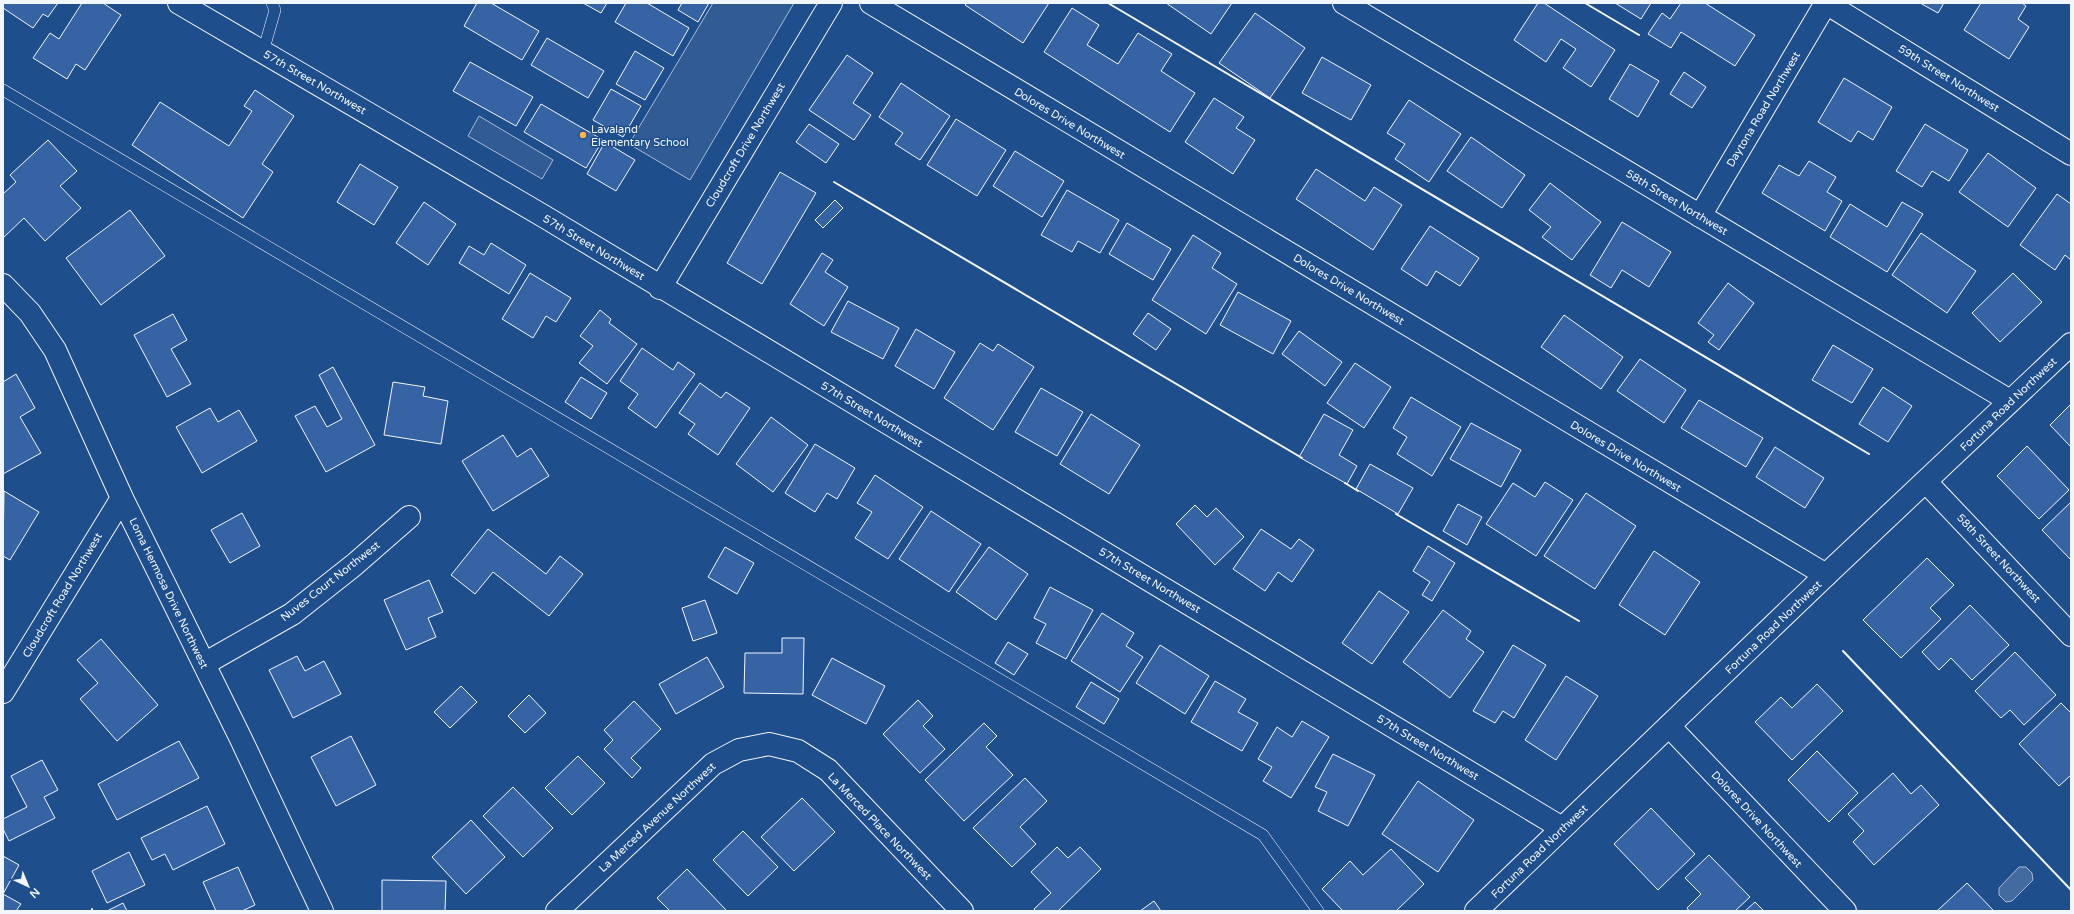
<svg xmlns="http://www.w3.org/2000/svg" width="2074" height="914" viewBox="0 0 2074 914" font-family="'Varela Round',sans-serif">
<rect width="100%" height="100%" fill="#1f4e8c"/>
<!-- built -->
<path fill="#305b95" stroke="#a8bbd7" d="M 713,3 L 794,3 L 690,180 L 629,144 Z
M 479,116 L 553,160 L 542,179 L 468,136 Z"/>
<!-- water -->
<path fill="#446ba0" stroke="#a8bbd7" d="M 2019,867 L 2026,867 L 2032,873 L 2033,880 L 2012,901 L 2006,902 L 1999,895 L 1999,888 Z"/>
<!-- building -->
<path fill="#3563a3" stroke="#f2f6ff" d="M 3,3 L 58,3 L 48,17 L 43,14 L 33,28 L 3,8 Z
M 82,3 L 103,3 L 121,15 L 85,70 L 76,64 L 67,79 L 33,58 L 50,33 L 59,39 Z
M 477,3 L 491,3 L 539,31 L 522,60 L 464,26 Z
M 583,3 L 607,3 L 601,13 Z
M 626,3 L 647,3 L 689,28 L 673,56 L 615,22 Z
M 682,3 L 709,3 L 698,22 L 678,10 Z
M 967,3 L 1049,3 L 1023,43 L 965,5 Z
M 1166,3 L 1232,3 L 1211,34 Z
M 1538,3 L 1544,3 L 1615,50 L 1591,87 L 1563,68 L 1576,49 L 1561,39 L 1546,62 L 1514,40 Z
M 1615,3 L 1651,3 L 1641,19 Z
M 1681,3 L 1705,3 L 1755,35 L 1735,66 L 1681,32 L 1671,48 L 1648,34 L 1662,13 L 1670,19 Z
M 1920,3 L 1944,3 L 1938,13 Z
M 1981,3 L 2022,3 L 2026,6 L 2018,19 L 2029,27 L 2009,59 L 1964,30 Z
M 1072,8 L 1099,25 L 1087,45 L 1118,64 L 1138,33 L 1172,54 L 1161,71 L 1195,93 L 1170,132 L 1044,52 Z
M 1255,13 L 1305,48 L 1270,98 L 1219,63 Z
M 547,38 L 604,71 L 588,98 L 531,65 Z
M 635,51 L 664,68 L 645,100 L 616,84 Z
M 847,55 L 873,73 L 853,103 L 871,115 L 854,140 L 809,110 Z
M 1322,57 L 1371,85 L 1351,120 L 1302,93 Z
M 470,62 L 533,97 L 516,126 L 453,91 Z
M 1630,64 L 1659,81 L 1638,117 L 1609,99 Z
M 1684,72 L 1706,87 L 1692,108 L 1670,94 Z
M 1844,78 L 1892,107 L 1873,140 L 1858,131 L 1851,142 L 1818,122 Z
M 901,83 L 950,116 L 920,160 L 895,144 L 903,133 L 879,117 Z
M 611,89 L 641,106 L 623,137 L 593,120 Z
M 255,90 L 294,116 L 262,164 L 273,172 L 243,218 L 132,145 L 160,102 L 229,146 L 252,111 L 244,106 Z
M 1214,98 L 1244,117 L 1236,128 L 1255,140 L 1233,174 L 1185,142 Z
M 1409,100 L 1461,134 L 1429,182 L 1395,159 L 1405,144 L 1387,133 Z
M 541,104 L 603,140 L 586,168 L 524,132 Z
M 956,119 L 1006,150 L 977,196 L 927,165 Z
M 809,124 L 839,144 L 826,163 L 796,142 Z
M 1925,124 L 1968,150 L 1949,181 L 1932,171 L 1922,187 L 1896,171 Z
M 1471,137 L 1525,175 L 1502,208 L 1447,171 Z
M 48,140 L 77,171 L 60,186 L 81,208 L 45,241 L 24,218 L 3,238 L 3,194 L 16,182 L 10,175 Z
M 605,142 L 635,160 L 616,191 L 587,174 Z
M 1015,151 L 1064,181 L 1042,217 L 993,186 Z
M 1988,153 L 2036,188 L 2008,227 L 1959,192 Z
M 1809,161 L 1836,177 L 1827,192 L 1842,201 L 1825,231 L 1762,193 L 1779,165 L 1799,176 Z
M 360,164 L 398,187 L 374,225 L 337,202 Z
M 1316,169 L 1365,201 L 1374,187 L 1402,205 L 1373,250 L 1296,199 Z
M 780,172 L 816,193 L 762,284 L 727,263 Z
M 1550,183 L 1601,222 L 1572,260 L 1542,237 L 1551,227 L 1529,210 Z
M 1067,190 L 1119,220 L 1100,253 L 1078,241 L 1072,252 L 1041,235 Z
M 2057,194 L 2071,204 L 2071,260 L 2065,255 L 2055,270 L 2020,245 Z
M 835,200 L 843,208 L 823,228 L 815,220 Z
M 424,202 L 456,224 L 428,265 L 396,243 Z
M 1902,202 L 1923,214 L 1887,272 L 1830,237 L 1850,204 L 1887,227 Z
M 130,210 L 165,256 L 101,305 L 66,258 Z
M 1622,222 L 1671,252 L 1649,287 L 1622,270 L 1611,288 L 1590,275 Z
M 1127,223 L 1171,249 L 1153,280 L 1109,254 Z
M 1430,226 L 1479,258 L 1460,286 L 1436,271 L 1427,286 L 1401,269 Z
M 1921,233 L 1976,271 L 1947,313 L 1892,275 Z
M 1193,235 L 1221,253 L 1212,268 L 1237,284 L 1206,334 L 1152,300 Z
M 491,243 L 526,265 L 509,294 L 459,263 L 469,246 L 484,255 Z
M 822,253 L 833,260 L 825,272 L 848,287 L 824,326 L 790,304 Z
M 530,273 L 571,298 L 556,322 L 546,316 L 533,338 L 502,319 Z
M 2013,273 L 2042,302 L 2000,342 L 1972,313 Z
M 1728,283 L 1754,303 L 1719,350 L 1708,342 L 1714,335 L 1698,323 Z
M 1238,292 L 1291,321 L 1273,354 L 1220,325 Z
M 848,301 L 899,328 L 883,359 L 831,332 Z
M 600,310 L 611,319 L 609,323 L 637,344 L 607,384 L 579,363 L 593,346 L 580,336 Z
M 1148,313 L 1171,329 L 1156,350 L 1133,334 Z
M 173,314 L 187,340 L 171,349 L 191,384 L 167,397 L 134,335 Z
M 1564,315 L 1623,357 L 1601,389 L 1541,347 Z
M 916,329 L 955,352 L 934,389 L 895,366 Z
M 1299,331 L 1342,362 L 1325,386 L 1282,354 Z
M 980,343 L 993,351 L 998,344 L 1034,367 L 993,430 L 944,398 Z
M 1833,345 L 1873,369 L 1852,403 L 1812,380 Z
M 642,348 L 673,370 L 678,362 L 695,374 L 656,428 L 628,408 L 638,394 L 620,381 Z
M 1640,359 L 1686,390 L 1664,423 L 1617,391 Z
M 1355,363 L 1391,387 L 1364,428 L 1327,403 Z
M 333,367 L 375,445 L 326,472 L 295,416 L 315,406 L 327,427 L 342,419 L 319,375 Z
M 16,374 L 35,408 L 20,417 L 41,453 L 3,474 L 3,382 Z
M 581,377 L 607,393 L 591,419 L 565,402 Z
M 393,382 L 425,387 L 423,396 L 448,401 L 441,444 L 384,435 Z
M 700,383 L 721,398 L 726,392 L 750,408 L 718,455 L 688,434 L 695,424 L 679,413 Z
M 1883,387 L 1912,406 L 1888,442 L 1859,424 Z
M 1041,388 L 1083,412 L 1057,456 L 1015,432 Z
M 1411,397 L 1461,427 L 1432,476 L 1397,454 L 1407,437 L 1393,428 Z
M 1699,400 L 1763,438 L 1746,467 L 1681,428 Z
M 2071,404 L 2071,447 L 2050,425 Z
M 210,408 L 218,422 L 239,410 L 257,441 L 202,473 L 176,427 Z
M 1091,414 L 1140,445 L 1109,494 L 1060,464 Z
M 1324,414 L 1353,430 L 1339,455 L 1357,466 L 1347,484 L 1299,457 Z
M 771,417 L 808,445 L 773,492 L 736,464 Z
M 1471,423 L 1521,450 L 1501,487 L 1450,459 Z
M 503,435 L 517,457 L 531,448 L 549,476 L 493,511 L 462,461 Z
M 815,444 L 855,468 L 837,499 L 827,493 L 815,512 L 785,493 Z
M 2027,446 L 2069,490 L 2039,519 L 1997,476 Z
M 1775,447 L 1824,478 L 1805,508 L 1756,477 Z
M 1370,464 L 1413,488 L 1398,514 L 1356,489 Z
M 875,475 L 923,507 L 888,559 L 855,538 L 872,512 L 857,503 Z
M 1545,482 L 1573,500 L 1536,556 L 1486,524 L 1513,483 L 1535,497 Z
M 4,491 L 39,512 L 10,560 L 3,556 Z
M 1586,493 L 1636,526 L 1595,589 L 1544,556 Z
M 2071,502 L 2071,560 L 2042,530 Z
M 1458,504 L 1482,517 L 1467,545 L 1443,531 Z
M 1195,505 L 1207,517 L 1216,508 L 1244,537 L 1215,565 L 1176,524 Z
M 931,511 L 981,544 L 949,592 L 899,559 Z
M 242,513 L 260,546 L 230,563 L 211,530 Z
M 488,529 L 546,574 L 560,556 L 583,574 L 549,616 L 493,572 L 475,594 L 451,575 Z
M 1261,529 L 1291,549 L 1299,539 L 1314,550 L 1292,582 L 1278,572 L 1265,591 L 1233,569 Z
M 1428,546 L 1455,563 L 1432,601 L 1422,595 L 1430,582 L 1413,571 Z
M 725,547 L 754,563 L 737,594 L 708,577 Z
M 989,547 L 1028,574 L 996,620 L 956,592 Z
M 1654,551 L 1700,582 L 1665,635 L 1619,605 Z
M 1927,558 L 1954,585 L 1930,608 L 1941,619 L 1901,658 L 1863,620 Z
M 429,580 L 443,612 L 428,618 L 436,637 L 406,650 L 384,600 Z
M 1050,587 L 1093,610 L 1066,659 L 1036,643 L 1046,624 L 1034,618 Z
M 1379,591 L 1409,612 L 1372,664 L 1342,643 Z
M 705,600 L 717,633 L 693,641 L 682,608 Z
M 1970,605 L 2009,645 L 1972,680 L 1951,658 L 1939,670 L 1922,652 Z
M 1443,610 L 1471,631 L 1466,639 L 1484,652 L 1450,698 L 1403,662 Z
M 1102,613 L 1134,633 L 1126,646 L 1143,657 L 1120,692 L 1071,661 Z
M 782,638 L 804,638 L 803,694 L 744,693 L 745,653 L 782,653 Z
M 101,639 L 158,705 L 117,741 L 80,699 L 98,683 L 77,660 Z
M 1008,642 L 1028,654 L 1014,675 L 995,663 Z
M 1160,645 L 1209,676 L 1185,714 L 1136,683 Z
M 1513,645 L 1546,665 L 1514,718 L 1503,711 L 1495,723 L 1473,711 Z
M 2015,652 L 2056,695 L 2024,725 L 2010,710 L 2001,718 L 1975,691 Z
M 297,656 L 305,671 L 324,661 L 341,694 L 293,718 L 269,670 Z
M 707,657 L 724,687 L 676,714 L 659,684 Z
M 832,658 L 885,686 L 866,724 L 812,695 Z
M 1566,676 L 1598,696 L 1556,760 L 1525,740 Z
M 1215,681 L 1246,699 L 1238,712 L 1258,723 L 1242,751 L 1191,722 Z
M 1091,682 L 1119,699 L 1104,724 L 1076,707 Z
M 1817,684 L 1843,711 L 1792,760 L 1755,722 L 1781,697 L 1792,708 Z
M 461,686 L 477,702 L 450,728 L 434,712 Z
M 529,695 L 546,713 L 525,733 L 508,716 Z
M 918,700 L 933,716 L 923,726 L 945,749 L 920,773 L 883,734 Z
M 634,701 L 661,729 L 631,758 L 641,768 L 632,778 L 604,749 L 613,740 L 604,730 Z
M 2061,703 L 2071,713 L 2071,775 L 2059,786 L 2019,744 Z
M 1302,721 L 1329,737 L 1291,798 L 1263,781 L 1272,767 L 1258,759 L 1277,727 L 1292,737 Z
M 984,723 L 997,736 L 986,747 L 1013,775 L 964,821 L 925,780 Z
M 351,736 L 376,785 L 336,806 L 311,757 Z
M 179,741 L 199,778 L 117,820 L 98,784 Z
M 1817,751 L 1858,793 L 1829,822 L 1788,780 Z
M 1333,754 L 1375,775 L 1348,826 L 1318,811 L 1327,792 L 1315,787 Z
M 578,756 L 605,783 L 572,815 L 545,788 Z
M 42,760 L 58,790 L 44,797 L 55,818 L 9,841 L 3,829 L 3,819 L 27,807 L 11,776 Z
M 1893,773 L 1911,794 L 1921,785 L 1939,805 L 1874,865 L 1853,842 L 1864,831 L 1848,814 Z
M 1025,778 L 1047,801 L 1020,827 L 1036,844 L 1012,867 L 973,828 Z
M 1418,781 L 1474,820 L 1438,872 L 1382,834 Z
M 513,787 L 553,828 L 523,857 L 483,816 Z
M 802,798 L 835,832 L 794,871 L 761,837 Z
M 207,806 L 225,844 L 173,870 L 165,854 L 152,860 L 141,838 Z
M 1651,808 L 1695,854 L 1658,890 L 1614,844 Z
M 471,820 L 505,857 L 466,894 L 432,857 Z
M 743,831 L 778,867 L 748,896 L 713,860 Z
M 1057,847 L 1068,858 L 1080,847 L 1101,869 L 1058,911 L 1036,911 L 1034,909 L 1051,893 L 1031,872 Z
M 1391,849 L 1424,884 L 1396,911 L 1343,911 L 1322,889 L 1350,861 L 1363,875 Z
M 129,852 L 145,885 L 107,903 L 92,871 Z
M 1709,855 L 1750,897 L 1735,911 L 1689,911 L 1687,908 L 1701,894 L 1685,878 Z
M 3,856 L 19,865 L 3,894 L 21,904 L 16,911 L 3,911 Z
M 238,867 L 255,905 L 242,911 L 216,911 L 203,882 Z
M 687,869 L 727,911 L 670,911 L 657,898 Z
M 382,880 L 446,881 L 445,911 L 382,911 Z
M 1967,883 L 1994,911 L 1937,911 Z
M 1154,901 L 1161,911 L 1140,911 Z
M 1755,902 L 1764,911 L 1745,911 Z
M 123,903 L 127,911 L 107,911 Z"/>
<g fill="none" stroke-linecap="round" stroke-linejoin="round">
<!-- service casing -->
<g stroke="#f2f6ff" stroke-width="12">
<path id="service" d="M 263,52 L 275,10 L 272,3
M 3,90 L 1263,835 L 1318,911"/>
</g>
<!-- minor casing -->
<g stroke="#f2f6ff" stroke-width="24">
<path id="minor" d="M 871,3 L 1826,575
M 1826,3 L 2071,154
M 1700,216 L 1826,3
M 3,285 L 30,313 L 55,350 L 122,498 L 241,739 L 322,911
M 1926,482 L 2071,635
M 204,664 L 292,614 L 354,565 L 409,517
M 3,692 L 122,498
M 1669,726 L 1845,911
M 557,911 L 713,764 L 739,750 L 769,744 L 798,751 L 828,770 L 962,911"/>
</g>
<!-- tertiary casing -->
<g stroke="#f2f6ff" stroke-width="24">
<path id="tertiary" d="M 179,3 L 545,217 L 1562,828
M 1344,3 L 2010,401
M 660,288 L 831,3
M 1476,911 L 1826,575 L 2071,344"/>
</g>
<!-- service -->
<use href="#service" stroke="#1f4e8c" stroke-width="11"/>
<!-- minor -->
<use href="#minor" stroke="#1f4e8c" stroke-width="22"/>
<!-- tertiary -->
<use href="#tertiary" stroke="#1f4e8c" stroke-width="22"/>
<!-- wall -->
<path stroke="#f2f6ff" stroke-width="2" d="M 1108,3 L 1869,454
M 1585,3 L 1639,35
M 834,182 L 1302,458
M 1345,483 L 1358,491
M 1396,514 L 1579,621
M 1843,651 L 2071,890
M 92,909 L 92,911"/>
</g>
<!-- markers -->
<circle fill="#ffb74d" stroke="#1f4e8c" stroke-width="1.5" cx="583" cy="135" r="4"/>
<g text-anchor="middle" stroke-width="3" stroke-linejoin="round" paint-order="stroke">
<!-- street labels -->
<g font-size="11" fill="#f2f6ff" stroke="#1f4e8c">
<text transform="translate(1949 78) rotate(32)" y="4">59th Street Northwest</text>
<text transform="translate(315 82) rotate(30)" y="4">57th Street Northwest</text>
<text transform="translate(1763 109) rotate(-59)" y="4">Daytona Road Northwest</text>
<text transform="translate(1070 123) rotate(31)" y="4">Dolores Drive Northwest</text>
<text transform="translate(745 145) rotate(-59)" y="4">Cloudcroft Drive Northwest</text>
<text transform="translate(1677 202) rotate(31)" y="4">58th Street Northwest</text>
<text transform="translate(594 247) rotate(31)" y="4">57th Street Northwest</text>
<text transform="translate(1349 289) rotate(31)" y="4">Dolores Drive Northwest</text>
<text transform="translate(2008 404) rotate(-44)" y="4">Fortuna Road Northwest</text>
<text transform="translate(872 414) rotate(31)" y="4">57th Street Northwest</text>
<text transform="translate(1626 456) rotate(31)" y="4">Dolores Drive Northwest</text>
<text transform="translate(1999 558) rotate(47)" y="4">58th Street Northwest</text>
<text transform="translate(1150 580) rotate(31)" y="4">57th Street Northwest</text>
<text transform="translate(330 581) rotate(-38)" y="4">Nuves Court Northwest</text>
<text transform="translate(169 593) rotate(64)" y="4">Loma Hermosa Drive Northwest</text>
<text transform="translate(62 595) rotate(-59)" y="4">Cloudcroft Road Northwest</text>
<text transform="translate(1773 627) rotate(-44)" y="4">Fortuna Road Northwest</text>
<text transform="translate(1428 747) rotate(31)" y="4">57th Street Northwest</text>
<text transform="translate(657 817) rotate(-43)" y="4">La Merced Avenue Northwest</text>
<text transform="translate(1757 819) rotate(47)" y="4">Dolores Drive Northwest</text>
<text transform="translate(880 826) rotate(46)" y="4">La Merced Place Northwest</text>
<text transform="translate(1539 851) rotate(-44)" y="4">Fortuna Road Northwest</text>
</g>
<!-- poi labels -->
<g font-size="11" fill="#f2f6ff" stroke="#1f4e8c" text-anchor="start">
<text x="591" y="133">Lavaland<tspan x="591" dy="13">Elementary School</tspan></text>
</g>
</g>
<!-- border -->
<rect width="2074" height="914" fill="none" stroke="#f2f6ff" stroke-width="8"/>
<!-- north arrow -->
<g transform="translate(28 886) rotate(136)" stroke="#1f4e8c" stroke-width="3" paint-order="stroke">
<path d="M0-3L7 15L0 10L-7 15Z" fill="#f2f6ff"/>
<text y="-6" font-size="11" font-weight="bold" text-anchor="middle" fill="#f2f6ff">N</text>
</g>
</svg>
